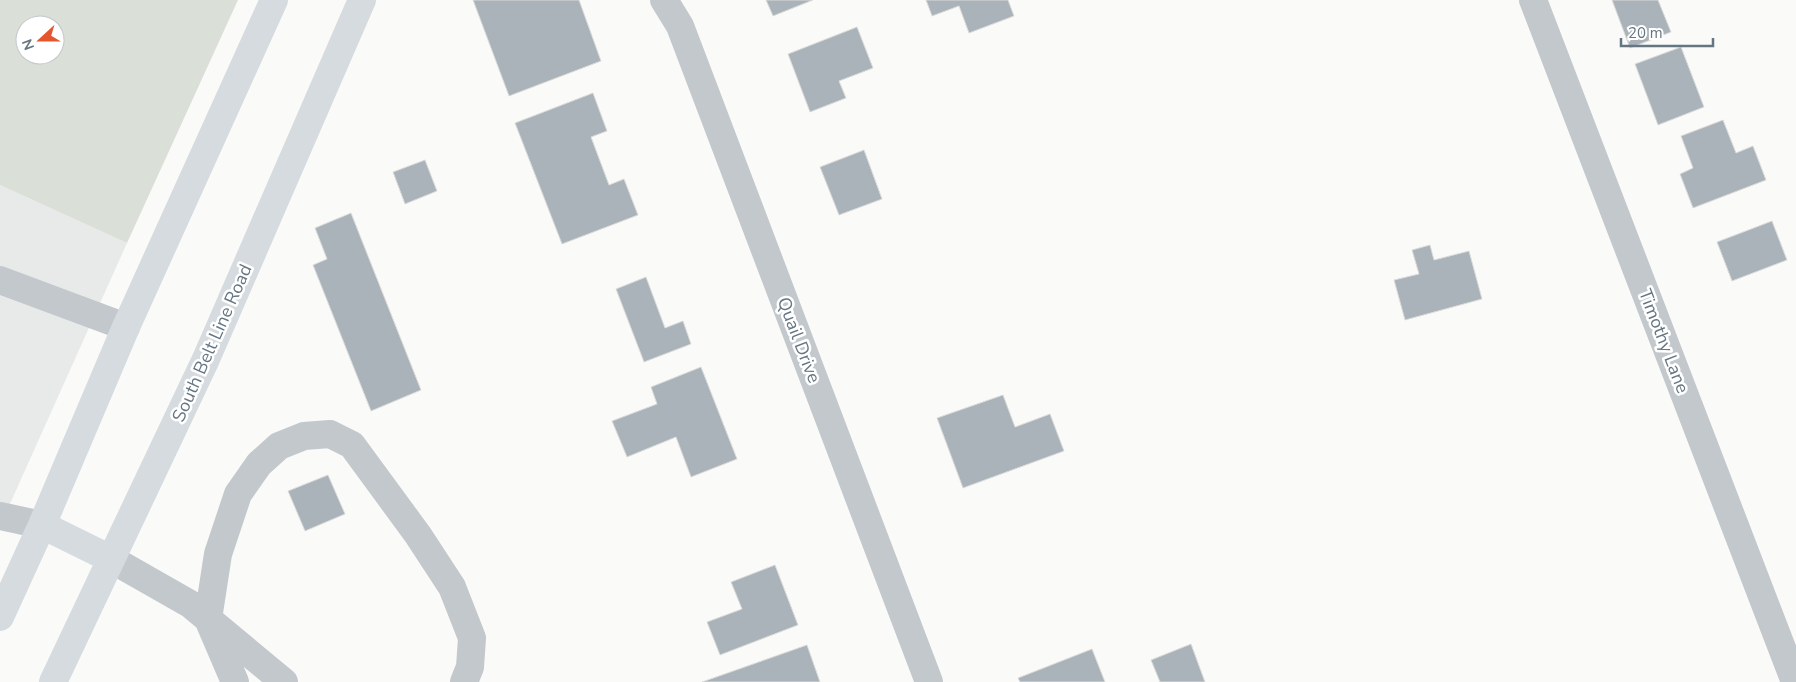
<svg xmlns="http://www.w3.org/2000/svg" width="1796" height="682" viewBox="0 0 1796 682" font-family="'Nunito Sans',sans-serif">
<rect width="100%" height="100%" fill="#fafaf8"/>
<!-- built -->
<path fill="#e8e9e9" d="M 0,185 L 127,243 L 0,526 Z"/>
<!-- green -->
<path fill="#dadfd7" fill-rule="evenodd" d="M 0,0 L 238,0 L 127,243 L 0,185 ZM 25,25 L 55,25 L 55,55 L 25,55 Z"/>
<!-- building -->
<path fill="#aab3b9" stroke="#dcdcda" d="M 473,0 L 579,0 L 601,61 L 509,96 Z
M 766,0 L 813,0 L 773,16 Z
M 926,0 L 1008,0 L 1014,16 L 969,33 L 959,6 L 932,16 Z
M 1612,0 L 1658,0 L 1671,32 L 1630,48 Z
M 857,27 L 873,68 L 839,81 L 846,98 L 810,112 L 788,54 Z
M 1681,47 L 1704,107 L 1658,125 L 1635,64 Z
M 593,93 L 607,131 L 591,137 L 609,185 L 624,179 L 638,215 L 562,244 L 515,123 Z
M 1723,120 L 1736,153 L 1753,146 L 1766,180 L 1693,208 L 1680,174 L 1693,168 L 1681,136 Z
M 864,150 L 882,199 L 839,215 L 820,167 Z
M 425,160 L 437,191 L 405,204 L 393,172 Z
M 351,213 L 421,390 L 371,411 L 313,265 L 327,259 L 315,228 Z
M 1772,221 L 1787,260 L 1732,281 L 1717,242 Z
M 1430,245 L 1434,260 L 1469,251 L 1482,299 L 1405,320 L 1394,280 L 1419,274 L 1412,250 Z
M 646,277 L 665,328 L 683,321 L 691,344 L 644,362 L 616,289 Z
M 701,367 L 737,459 L 691,477 L 676,437 L 627,457 L 612,421 L 657,404 L 651,387 Z
M 1003,395 L 1015,427 L 1050,414 L 1064,451 L 963,488 L 937,418 Z
M 328,475 L 345,514 L 305,531 L 288,491 Z
M 775,565 L 798,625 L 720,655 L 707,622 L 742,609 L 731,582 Z
M 1191,644 L 1205,682 L 1160,682 L 1151,660 Z
M 807,645 L 820,682 L 702,682 Z
M 1092,649 L 1105,682 L 1020,682 L 1018,678 Z"/>
<g fill="none" stroke-linecap="round" stroke-linejoin="round">
<!-- minor -->
<path stroke="#c3c8cc" stroke-width="28" d="M 664,0 L 680,26 L 929,682
M 1533,0 L 1795,682
M 0,280 L 126,327
M 0,516 L 42,525
M 111,559 L 190,604 L 284,682
M 235,682 L 208,619 L 218,554 L 238,494 L 259,464 L 279,446 L 304,436 L 330,434 L 352,445 L 418,535 L 452,587 L 472,638 L 470,667 L 464,682"/>
<!-- major -->
<path stroke="#d6dbdf" stroke-width="28" d="M 42,525 L 111,559
M 0,617 L 42,525 L 126,327 L 274,0
M 53,682 L 206,359 L 362,0"/>
</g>
<g text-anchor="middle" stroke-width="5" stroke-linejoin="round" paint-order="stroke">
<!-- street labels -->
<g font-size="18" fill="#657683" stroke="#fff">
<text transform="translate(799 340) rotate(69)" y="6">Quail Drive</text>
<text transform="translate(1664 341) rotate(69)" y="6">Timothy Lane</text>
<text transform="translate(212 343) rotate(-66)" y="6">South Belt Line Road</text>
</g>
</g>
<!-- north arrow -->
<g transform="translate(40 40) rotate(249)"><circle r="24" fill="#ffffff" stroke="#c1c8cd"/>
<path d="M0-4L9 19L0 12L-9 19Z" fill="#e4572e"/>
<text y="-8" font-size="14" font-weight="bold" text-anchor="middle" fill="#657683">N</text>
</g>
<!-- scale -->
<path d="M1621 38v8h92v-8" fill="none" stroke="#657683" stroke-width="2.5"/>
<text x="1628" y="38" font-size="15" fill="#657683" stroke="#ffffff" stroke-width="4" paint-order="stroke">20 m</text>
</svg>
